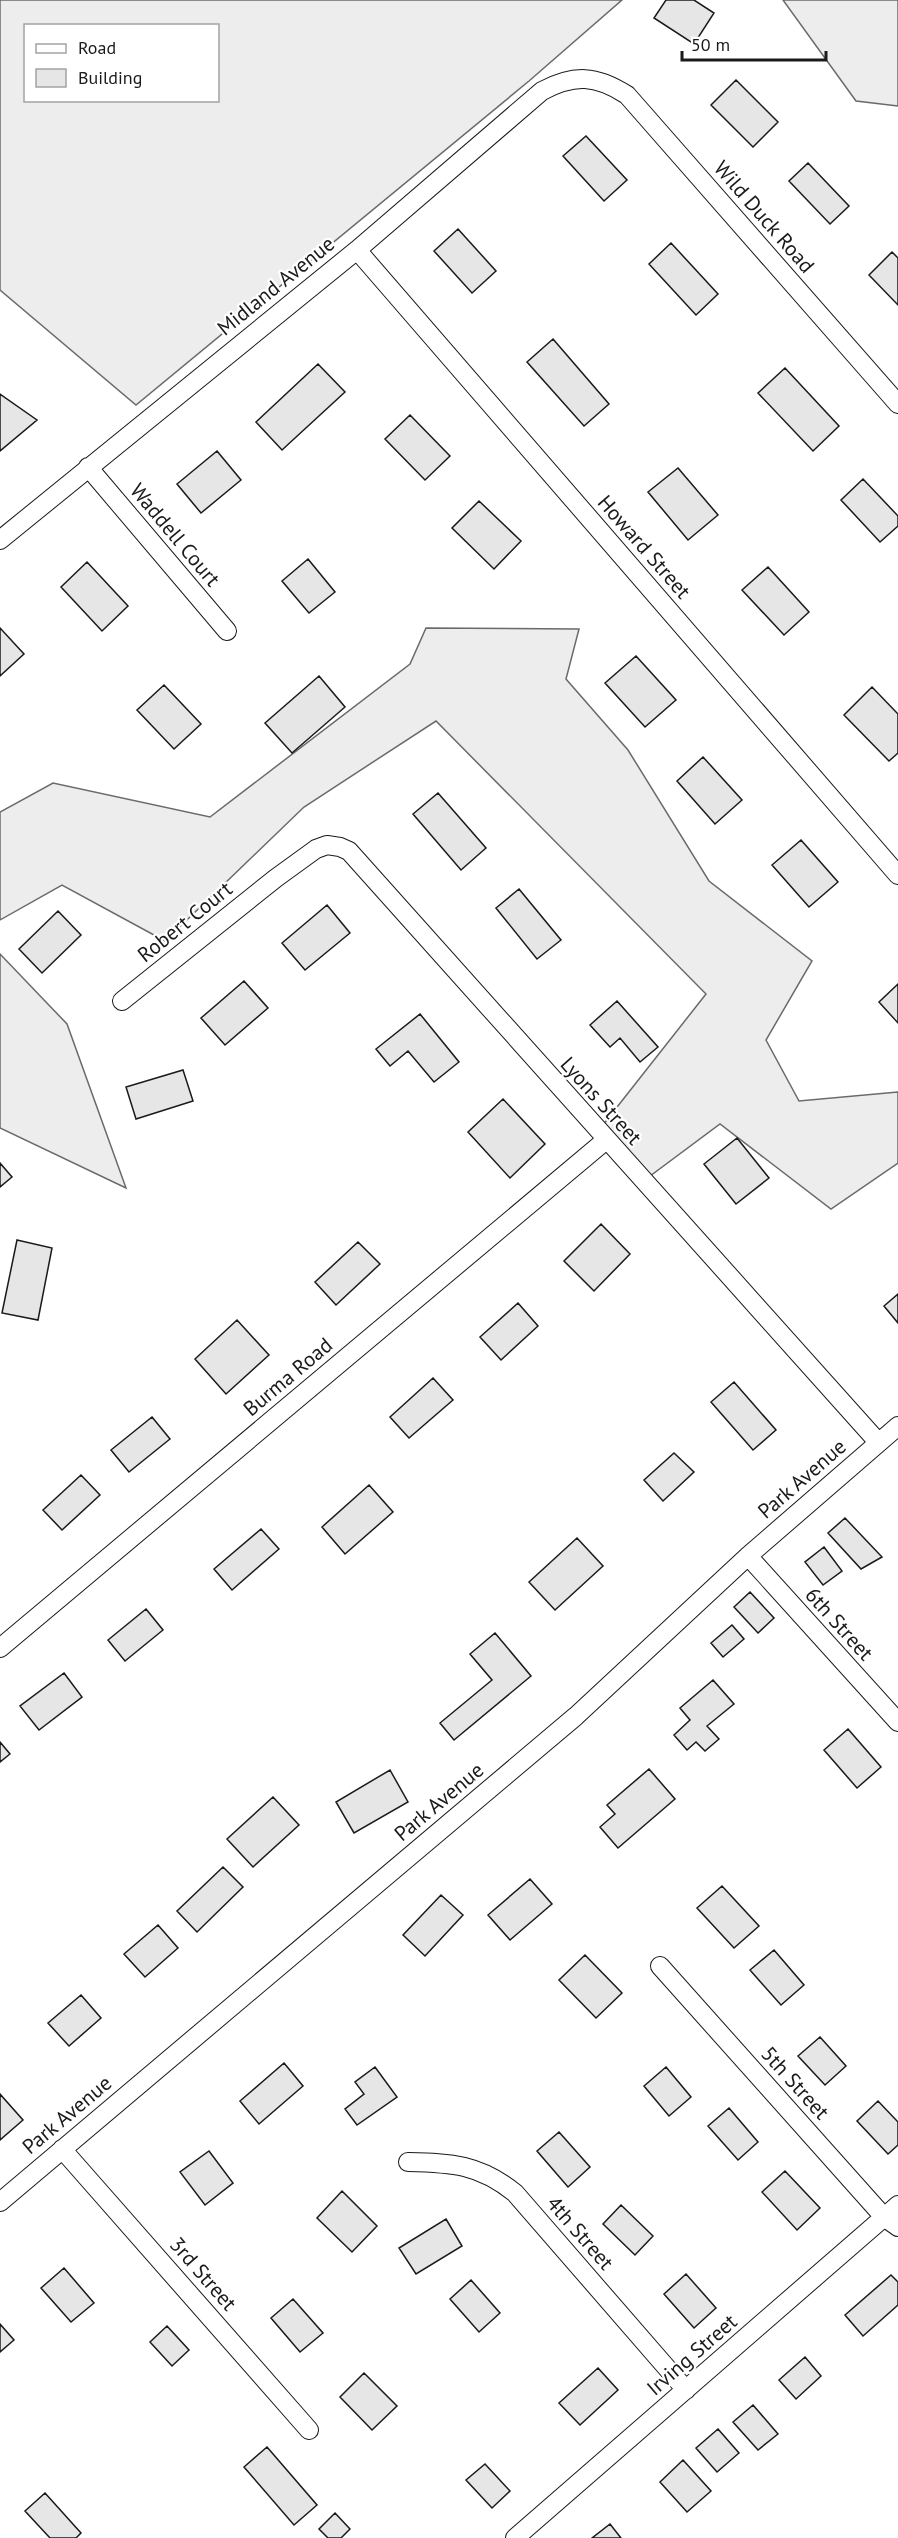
<svg xmlns="http://www.w3.org/2000/svg" width="898" height="2538" viewBox="0 0 898 2538" font-family="'PT Sans',sans-serif">
<rect width="100%" height="100%" fill="#fff"/>
<!-- built -->
<path fill="#ededed" stroke="#6a6a6a" stroke-width="1.5" fill-rule="evenodd" d="M 0,0 L 622,0 L 529,81 L 136,405 L 0,290 ZM 26,26 L 218,26 L 218,100 L 26,100 Z
M 783,0 L 898,0 L 898,106 L 856,101 Z
M 426,628 L 579,629 L 566,679 L 628,750 L 709,881 L 812,961 L 766,1040 L 799,1101 L 898,1092 L 898,1163 L 831,1209 L 720,1124 L 646,1179 L 599,1130 L 706,994 L 436,721 L 304,807 L 165,941 L 62,885 L 0,920 L 0,812 L 53,783 L 210,817 L 410,664 Z
M 0,954 L 67,1024 L 126,1188 L 0,1128 Z"/>
<!-- building -->
<path fill="#e6e6e6" stroke="#1a1a1a" stroke-width="1.5" d="M 666,0 L 694,0 L 714,13 L 694,44 L 654,18 Z
M 736,80 L 778,122 L 753,147 L 711,105 Z
M 586,136 L 627,180 L 604,201 L 563,156 Z
M 808,163 L 849,206 L 830,224 L 789,181 Z
M 458,229 L 496,271 L 472,293 L 434,251 Z
M 671,243 L 718,294 L 696,315 L 649,264 Z
M 892,252 L 898,258 L 898,305 L 869,275 Z
M 553,339 L 609,404 L 584,426 L 527,362 Z
M 318,364 L 345,392 L 282,450 L 256,422 Z
M 785,368 L 839,426 L 813,451 L 758,393 Z
M 0,394 L 37,420 L 0,451 Z
M 410,415 L 450,456 L 425,480 L 385,439 Z
M 217,451 L 241,480 L 201,513 L 177,484 Z
M 678,468 L 718,515 L 688,540 L 648,492 Z
M 863,479 L 898,516 L 898,526 L 880,542 L 841,500 Z
M 479,501 L 521,541 L 494,569 L 452,528 Z
M 308,559 L 335,592 L 309,613 L 282,581 Z
M 87,562 L 128,606 L 102,631 L 61,587 Z
M 768,567 L 809,612 L 784,635 L 742,590 Z
M 0,628 L 24,654 L 0,676 Z
M 636,656 L 676,700 L 645,727 L 605,683 Z
M 319,676 L 345,707 L 292,753 L 265,723 Z
M 164,685 L 201,724 L 174,749 L 137,710 Z
M 872,687 L 898,714 L 898,753 L 889,761 L 844,715 Z
M 703,757 L 742,800 L 715,824 L 677,781 Z
M 438,793 L 486,848 L 461,870 L 413,814 Z
M 801,840 L 838,882 L 809,907 L 772,865 Z
M 519,889 L 561,940 L 537,959 L 496,908 Z
M 327,905 L 350,933 L 305,970 L 282,943 Z
M 58,911 L 81,935 L 42,973 L 19,949 Z
M 244,981 L 268,1008 L 225,1045 L 201,1018 Z
M 898,984 L 898,1023 L 879,1002 Z
M 617,1001 L 658,1047 L 640,1062 L 620,1038 L 610,1047 L 590,1025 Z
M 420,1014 L 459,1062 L 434,1082 L 408,1051 L 390,1066 L 376,1049 Z
M 183,1070 L 193,1101 L 136,1119 L 126,1087 Z
M 503,1099 L 545,1144 L 510,1178 L 468,1132 Z
M 737,1138 L 769,1178 L 736,1204 L 704,1164 Z
M 0,1163 L 12,1177 L 0,1187 Z
M 601,1224 L 630,1254 L 594,1291 L 564,1261 Z
M 17,1240 L 52,1248 L 38,1320 L 2,1313 Z
M 358,1242 L 380,1264 L 336,1305 L 315,1282 Z
M 898,1294 L 898,1323 L 884,1306 Z
M 518,1303 L 538,1326 L 501,1360 L 480,1337 Z
M 237,1320 L 269,1355 L 226,1394 L 195,1359 Z
M 433,1378 L 453,1400 L 409,1438 L 390,1417 Z
M 734,1382 L 776,1430 L 753,1450 L 711,1402 Z
M 152,1417 L 170,1439 L 129,1472 L 111,1450 Z
M 674,1453 L 694,1472 L 663,1501 L 644,1480 Z
M 81,1475 L 100,1495 L 62,1530 L 43,1510 Z
M 369,1485 L 393,1512 L 345,1554 L 322,1527 Z
M 845,1518 L 882,1557 L 861,1569 L 828,1533 Z
M 261,1529 L 279,1549 L 232,1590 L 214,1569 Z
M 577,1538 L 603,1566 L 555,1610 L 529,1582 Z
M 824,1547 L 842,1571 L 823,1585 L 805,1562 Z
M 750,1592 L 774,1618 L 758,1633 L 734,1607 Z
M 146,1609 L 163,1630 L 125,1661 L 108,1640 Z
M 732,1625 L 744,1639 L 723,1657 L 711,1643 Z
M 495,1633 L 531,1676 L 454,1740 L 440,1723 L 492,1680 L 470,1654 Z
M 64,1673 L 82,1697 L 39,1730 L 20,1706 Z
M 713,1680 L 734,1704 L 707,1726 L 719,1739 L 705,1751 L 696,1742 L 687,1750 L 674,1735 L 690,1720 L 680,1708 Z
M 848,1729 L 881,1767 L 857,1788 L 824,1750 Z
M 0,1742 L 10,1754 L 0,1762 Z
M 649,1769 L 675,1799 L 618,1848 L 600,1827 L 615,1814 L 607,1805 Z
M 390,1770 L 408,1802 L 354,1833 L 336,1802 Z
M 273,1797 L 299,1825 L 253,1867 L 227,1839 Z
M 223,1867 L 243,1887 L 197,1932 L 177,1911 Z
M 530,1879 L 552,1904 L 510,1940 L 488,1915 Z
M 722,1886 L 759,1926 L 734,1948 L 697,1908 Z
M 441,1895 L 463,1915 L 425,1956 L 403,1935 Z
M 158,1925 L 178,1948 L 145,1977 L 124,1954 Z
M 774,1950 L 804,1985 L 781,2005 L 750,1970 Z
M 585,1955 L 622,1993 L 596,2018 L 559,1980 Z
M 81,1995 L 101,2018 L 69,2046 L 48,2023 Z
M 820,2037 L 846,2066 L 825,2085 L 798,2056 Z
M 284,2063 L 303,2086 L 259,2124 L 240,2101 Z
M 375,2067 L 397,2097 L 357,2125 L 345,2109 L 364,2094 L 355,2082 Z
M 666,2067 L 691,2097 L 669,2116 L 644,2086 Z
M 0,2094 L 23,2120 L 0,2140 Z
M 878,2101 L 898,2122 L 898,2145 L 888,2154 L 857,2121 Z
M 729,2108 L 758,2142 L 738,2160 L 708,2126 Z
M 559,2132 L 590,2167 L 568,2187 L 537,2151 Z
M 209,2151 L 233,2183 L 205,2205 L 180,2172 Z
M 785,2171 L 820,2208 L 797,2230 L 762,2192 Z
M 342,2191 L 377,2226 L 352,2252 L 317,2218 Z
M 621,2205 L 653,2236 L 635,2255 L 603,2224 Z
M 446,2219 L 462,2246 L 416,2274 L 399,2248 Z
M 64,2268 L 94,2303 L 71,2322 L 41,2288 Z
M 686,2274 L 716,2308 L 694,2328 L 664,2294 Z
M 891,2275 L 898,2282 L 898,2305 L 863,2336 L 845,2315 Z
M 471,2280 L 500,2313 L 479,2332 L 450,2299 Z
M 293,2299 L 323,2333 L 300,2352 L 271,2318 Z
M 0,2324 L 14,2340 L 0,2352 Z
M 167,2326 L 189,2350 L 172,2366 L 150,2342 Z
M 805,2357 L 821,2376 L 796,2399 L 779,2380 Z
M 598,2368 L 618,2390 L 580,2425 L 559,2403 Z
M 364,2373 L 397,2406 L 372,2430 L 340,2397 Z
M 753,2405 L 778,2434 L 758,2450 L 733,2422 Z
M 718,2429 L 739,2453 L 717,2472 L 696,2448 Z
M 267,2447 L 317,2505 L 294,2525 L 244,2467 Z
M 683,2460 L 711,2491 L 687,2512 L 660,2482 Z
M 485,2464 L 510,2491 L 492,2508 L 466,2480 Z
M 45,2493 L 81,2533 L 76,2538 L 50,2538 L 25,2511 Z
M 335,2513 L 350,2529 L 341,2538 L 328,2538 L 319,2529 Z
M 610,2524 L 621,2538 L 592,2538 Z"/>
<g fill="none" stroke-linecap="round" stroke-linejoin="round">
<!-- street casing -->
<g stroke="#1a1a1a" stroke-width="20">
<path id="street" d="M 357,250 L 898,875
M 88,467 L 227,631
M 0,540 L 357,250 L 542,91 C 574,74 596,75 627,95 L 898,404
M 122,1001 L 276,878 L 316,849 L 327,845 L 340,847 L 349,851 L 878,1442
M 748,1556 L 898,1722
M 0,1648 L 606,1140
M 660,1966 L 884,2217 L 898,2227
M 62,2149 L 309,2430
M 408,2162 C 452,2163 479,2164 515,2193 L 686,2390
M 0,2202 L 576,1716 L 748,1556 L 898,1426
M 515,2538 L 898,2205"/>
</g>
<!-- street -->
<use href="#street" stroke="#fff" stroke-width="18"/>
</g>
<g text-anchor="middle" stroke-width="4.5" stroke-linejoin="round" paint-order="stroke">
<!-- street labels -->
<g font-size="21" fill="#1a1a1a" stroke="#fff">
<text transform="translate(764 217) rotate(49)" y="7">Wild Duck Road</text>
<text transform="translate(276 286) rotate(-39)" y="7">Midland Avenue</text>
<text transform="translate(175 535) rotate(50)" y="7">Waddell Court</text>
<text transform="translate(644 547) rotate(49)" y="7">Howard Street</text>
<text transform="translate(185 922) rotate(-39)" y="7">Robert Court</text>
<text transform="translate(601 1101) rotate(48)" y="7">Lyons Street</text>
<text transform="translate(288 1377) rotate(-40)" y="7">Burma Road</text>
<text transform="translate(802 1479) rotate(-41)" y="7">Park Avenue</text>
<text transform="translate(839 1624) rotate(48)" y="7">6th Street</text>
<text transform="translate(439 1802) rotate(-40)" y="7">Park Avenue</text>
<text transform="translate(795 2083) rotate(48)" y="7">5th Street</text>
<text transform="translate(67 2115) rotate(-40)" y="7">Park Avenue</text>
<text transform="translate(580 2233) rotate(49)" y="7">4th Street</text>
<text transform="translate(203 2274) rotate(49)" y="7">3rd Street</text>
<text transform="translate(692 2355) rotate(-41)" y="7">Irving Street</text>
</g>
</g>
<!-- legend -->
<rect x="24" y="24" width="195" height="78" fill="#ffffff" stroke="#a3a3a3" stroke-width="1.5"/>
<rect x="36" y="44" width="30" height="9" fill="#ffffff" stroke="#a3a3a3" stroke-width="1.5"/>
<text x="78" y="54" font-size="18" fill="#1a1a1a">Road</text>
<rect x="36" y="69" width="30" height="18" fill="#e6e6e6" stroke="#a3a3a3" stroke-width="1.5"/>
<text x="78" y="84" font-size="18" fill="#1a1a1a">Building</text>
<!-- scale -->
<path d="M682 51v9h144v-9" fill="none" stroke="#1a1a1a" stroke-width="3"/>
<text x="691" y="51" font-size="18" fill="#1a1a1a" stroke="#ffffff" stroke-width="4.5" paint-order="stroke">50 m</text>
</svg>
